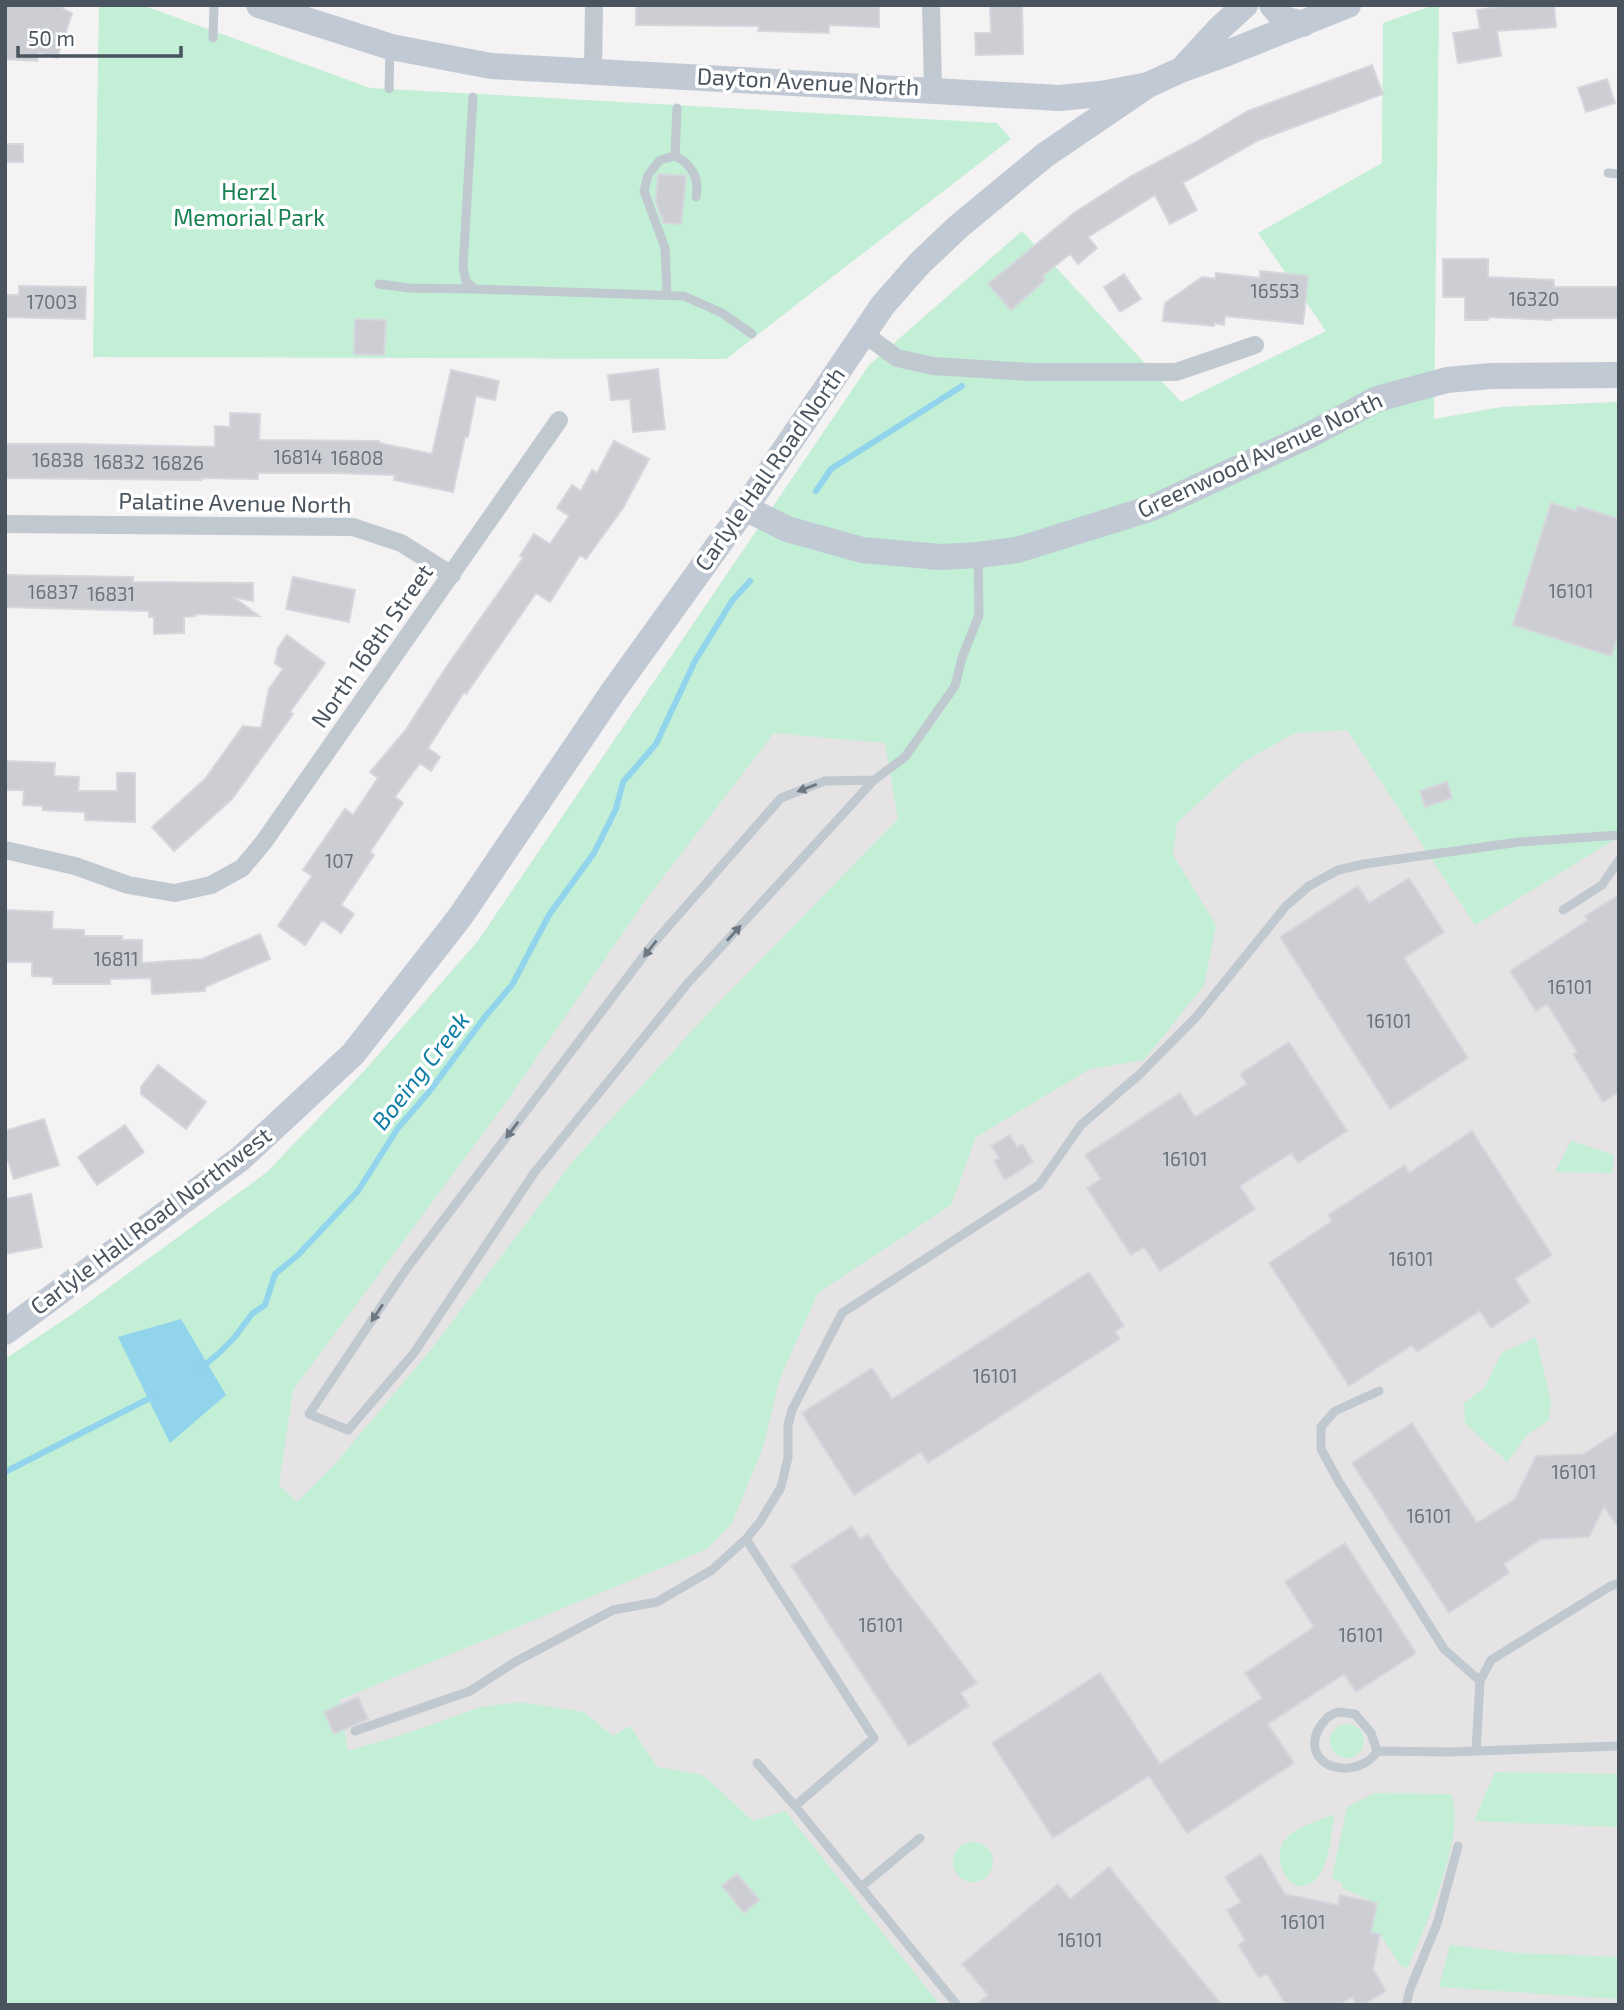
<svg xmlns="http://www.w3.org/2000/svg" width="1624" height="2010" viewBox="0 0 1624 2010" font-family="'Exo 2',sans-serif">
<rect width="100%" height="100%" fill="#f4f2f2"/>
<!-- education -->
<path fill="#e5e3e4" d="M 1619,402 L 1619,2005 L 55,2005 L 74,1313 L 266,1173 L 366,1069 L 478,941 L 741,553 L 1502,407 Z"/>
<!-- green -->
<path fill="#c2efd6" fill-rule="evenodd" d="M 99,5 L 142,5 L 370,88 L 997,123 L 1011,139 L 726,359 L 93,357 Z
M 1434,5 L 1439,5 L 1434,419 L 1502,407 L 1619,402 L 1619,837 L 1475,925 L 1347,730 L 1295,733 L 1243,762 L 1177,823 L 1173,855 L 1216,925 L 1204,985 L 1144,1060 L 1090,1069 L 976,1137 L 951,1205 L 818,1293 L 780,1378 L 763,1447 L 732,1523 L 707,1549 L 339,1700 L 348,1751 L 399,1736 L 481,1707 L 519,1702 L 584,1712 L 613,1736 L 630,1726 L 657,1767 L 703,1775 L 753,1821 L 785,1811 L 940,2005 L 5,2005 L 5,1359 L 74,1313 L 266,1173 L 366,1069 L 478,941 L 869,365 L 1022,231 L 1181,402 L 1326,331 L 1258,233 L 1382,163 L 1383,23 ZM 774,733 L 885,743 L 898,819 L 702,1020 L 573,1161 L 434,1346 L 336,1463 L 297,1502 L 279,1485 L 293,1390 L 504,1105 L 647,898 Z
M 1571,1141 L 1614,1155 L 1612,1173 L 1555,1172 Z
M 1536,1337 L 1551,1403 L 1548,1421 L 1527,1435 L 1507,1462 L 1465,1423 L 1464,1403 L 1484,1388 L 1502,1353 Z
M1330 1741a17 17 0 1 1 34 0a17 17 0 1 1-34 0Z
M 1495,1772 L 1619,1774 L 1619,1827 L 1474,1821 Z
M 1375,1793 L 1451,1794 C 1467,1834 1425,1927 1408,1967 L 1406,1968 L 1400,1965 L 1380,1934 L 1371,1933 L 1376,1903 L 1342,1888 L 1342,1883 L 1332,1878 L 1347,1807 Z
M 1332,1815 L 1334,1815 L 1334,1819 C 1329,1842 1329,1887 1298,1886 C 1289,1882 1283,1875 1281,1865 C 1273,1832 1308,1825 1332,1815 Z
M953 1862a20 20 0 1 1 40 0a20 20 0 1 1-40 0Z
M 1450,1945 L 1516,1953 L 1619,1957 L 1619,1999 L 1439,1987 Z"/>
<!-- water -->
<path fill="#91d4eb" d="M 181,1319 L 226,1395 L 170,1443 L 118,1337 Z"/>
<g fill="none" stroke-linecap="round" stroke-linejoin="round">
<!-- stream -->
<path stroke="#91d4eb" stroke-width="6" d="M 816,491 L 831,469 L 962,386
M 201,1368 L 218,1354 L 234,1338 L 252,1314 L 265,1305 L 275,1274 L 298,1255 L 358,1191 L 398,1128 L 429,1092 L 484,1018 L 512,985 L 549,915 L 594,853 L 616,809 L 623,782 L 656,744 L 695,661 L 732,601 L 750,581
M 5,1472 L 154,1396"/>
</g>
<!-- building -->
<path fill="#ccced4" stroke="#d6d7dd" stroke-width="2" d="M 5,5 L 64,5 L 63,9 L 72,13 L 57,58 L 39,52 L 37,61 L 5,59 Z
M 636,5 L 879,5 L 879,27 L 829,25 L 829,33 L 758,31 L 759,26 L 636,25 Z
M 990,5 L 1022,5 L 1023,54 L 976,55 L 975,33 L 991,33 Z
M 1511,5 L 1554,5 L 1556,27 L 1497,31 L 1501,56 L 1458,63 L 1453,33 L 1480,29 L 1477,10 Z
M 1372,65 L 1383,94 L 1259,140 L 1183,183 L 1197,210 L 1170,224 L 1155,195 L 1088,237 L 1097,248 L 1078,264 L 1070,254 L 1042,276 L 1045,280 L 1011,310 L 988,284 L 1074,213 L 1133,175 L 1194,143 L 1248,111 Z
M 1607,79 L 1615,103 L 1586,112 L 1578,88 Z
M 5,144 L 23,144 L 23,162 L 5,162 Z
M 658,174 L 686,176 L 681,224 L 663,223 L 663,216 L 661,216 L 656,201 Z
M 1443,259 L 1488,259 L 1488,277 L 1554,280 L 1554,287 L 1619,287 L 1619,318 L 1552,318 L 1552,320 L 1488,317 L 1488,320 L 1465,320 L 1465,297 L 1443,297 Z
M 1260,271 L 1308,276 L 1303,324 L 1225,316 L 1224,325 L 1214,323 L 1214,326 L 1163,321 L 1165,303 L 1202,277 L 1215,279 L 1216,273 L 1260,278 Z
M 1124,274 L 1141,299 L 1120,312 L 1104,287 Z
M 19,286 L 86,287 L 85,319 L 5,317 L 5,295 L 19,295 Z
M 355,319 L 386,320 L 384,355 L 354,354 Z
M 658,369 L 665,429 L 633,432 L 630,399 L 611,400 L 608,375 Z
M 451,370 L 499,381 L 495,400 L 476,396 L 468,437 L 465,437 L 453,492 L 394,480 L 395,475 L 335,473 L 258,473 L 258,479 L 201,478 L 201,480 L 5,478 L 5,444 L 80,444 L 215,447 L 215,426 L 230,427 L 230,413 L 260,414 L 259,440 L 379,441 L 379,443 L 432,454 Z
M 614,441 L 649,459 L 623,508 L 586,559 L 580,555 L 550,602 L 536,593 L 466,694 L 464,692 L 428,748 L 440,757 L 431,771 L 420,763 L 395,797 L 403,803 L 370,852 L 374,855 L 341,905 L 354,914 L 341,933 L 322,920 L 305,945 L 278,926 L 312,876 L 303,870 L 345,809 L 353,815 L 378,778 L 370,772 L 405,731 L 445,669 L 523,558 L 520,556 L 534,534 L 550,544 L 569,516 L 557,508 L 572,485 L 581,491 L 592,470 L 597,473 Z
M 1551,503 L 1576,511 L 1578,506 L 1619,519 L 1619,631 L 1611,656 L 1513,625 Z
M 5,575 L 133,577 L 133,582 L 253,583 L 253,601 L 233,597 L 259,616 L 195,614 L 195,616 L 184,617 L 184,633 L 154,634 L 154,617 L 149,617 L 149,611 L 5,607 Z
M 293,577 L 355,590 L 349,622 L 286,609 Z
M 287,635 L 325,663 L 290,712 L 293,714 L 232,799 L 174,851 L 152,827 L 205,779 L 243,726 L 261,728 L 269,689 L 283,669 L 275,663 L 278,648 Z
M 5,761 L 55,763 L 54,776 L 79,777 L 78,791 L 117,791 L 117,773 L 135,773 L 135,822 L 85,820 L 85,812 L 58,811 L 43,810 L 43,806 L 23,805 L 24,790 L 5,790 Z
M 1447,782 L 1452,798 L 1425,807 L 1420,791 Z
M 1409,878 L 1444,932 L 1404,958 L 1468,1058 L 1390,1109 L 1280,937 L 1358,886 L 1369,903 Z
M 1619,895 L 1619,1092 L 1603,1102 L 1573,1054 L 1577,1052 L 1547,1004 L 1536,1011 L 1510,971 L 1588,920 L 1585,916 Z
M 5,910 L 53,912 L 52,929 L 84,930 L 84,936 L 122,936 L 122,940 L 142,940 L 142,963 L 202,959 L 260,934 L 270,959 L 205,987 L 205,991 L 152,994 L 151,978 L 110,979 L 110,984 L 53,984 L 53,977 L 32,976 L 32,962 L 5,962 Z
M 1289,1042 L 1347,1131 L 1298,1163 L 1291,1153 L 1240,1186 L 1255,1209 L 1160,1271 L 1144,1247 L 1131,1255 L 1087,1188 L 1101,1179 L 1085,1155 L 1180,1093 L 1195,1117 L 1247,1084 L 1240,1074 Z
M 158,1065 L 206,1102 L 186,1129 L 141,1094 L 141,1087 Z
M 44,1119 L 59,1165 L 14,1179 L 5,1151 L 5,1131 Z
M 125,1125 L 144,1152 L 97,1185 L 78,1157 Z
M 1472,1131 L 1552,1255 L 1515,1279 L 1530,1302 L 1491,1328 L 1480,1311 L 1417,1352 L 1412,1345 L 1349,1386 L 1269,1263 L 1332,1221 L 1328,1215 L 1405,1165 L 1409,1173 Z
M 1010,1135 L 1017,1147 L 1022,1144 L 1033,1162 L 1005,1180 L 994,1161 L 999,1158 L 991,1146 Z
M 31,1194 L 42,1247 L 5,1254 L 5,1199 Z
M 1089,1272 L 1124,1326 L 1115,1332 L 1120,1339 L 928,1463 L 921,1452 L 854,1495 L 802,1413 L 872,1368 L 892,1399 Z
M 1412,1423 L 1477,1523 L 1515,1499 L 1536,1456 L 1584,1454 L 1619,1431 L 1619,1529 L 1604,1506 L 1589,1537 L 1541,1539 L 1504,1564 L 1509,1573 L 1449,1613 L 1352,1463 Z
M 852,1526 L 860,1539 L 868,1534 L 890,1568 L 977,1683 L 961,1693 L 969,1706 L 909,1746 L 791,1566 Z
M 1345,1543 L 1416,1653 L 1356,1692 L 1344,1674 L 1268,1724 L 1294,1763 L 1187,1833 L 1149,1776 L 1053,1838 L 992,1743 L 1100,1673 L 1160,1764 L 1262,1698 L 1245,1673 L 1314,1627 L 1285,1582 Z
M 358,1697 L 368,1719 L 334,1734 L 324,1712 Z
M 1261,1854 L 1285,1894 L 1338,1905 L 1340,1895 L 1377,1903 L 1371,1933 L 1380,1934 L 1373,1969 L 1386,1991 L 1363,2005 L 1357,2005 L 1352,1997 L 1339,2005 L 1286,2005 L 1267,1974 L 1259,1978 L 1238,1945 L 1245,1940 L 1227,1910 L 1241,1902 L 1225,1877 Z
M 1109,1867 L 1222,2005 L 976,2005 L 988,1995 L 962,1964 L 1058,1884 L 1070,1899 Z
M 737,1874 L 759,1900 L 744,1913 L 722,1886 Z"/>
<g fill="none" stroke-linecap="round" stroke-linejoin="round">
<!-- lane -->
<path stroke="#c0c8d0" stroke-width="9" d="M 213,38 L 214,5
M 389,89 L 390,49
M 473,97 L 463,268 L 466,281 L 475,289 L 684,296 L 722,313 L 752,334
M 675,156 L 677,108
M 1608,173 L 1619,174
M 379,284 L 409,288 L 475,289
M 667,294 L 665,248 L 644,191 L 648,175 L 660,160 L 675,156 C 692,164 700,179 696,197
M 874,780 L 825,781 L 781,798 L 652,945 L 407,1268 L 309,1414 L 348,1430 L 414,1353 L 534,1173 L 688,983 L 874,780 L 905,757 L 955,686 L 962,658 L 979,615 L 978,557
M 1563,910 L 1602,885 L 1619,860
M 1379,1391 L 1335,1411 L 1321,1427 L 1321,1449 L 1339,1482 L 1444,1649 L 1480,1681
M 746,1539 L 874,1738 L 795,1806
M 1338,1712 L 1355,1714 L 1371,1733 L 1377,1751 C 1367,1770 1333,1775 1319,1757 C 1307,1741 1322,1716 1338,1712 Z
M 355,1731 L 470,1691 L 515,1662 L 613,1610 L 657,1602 L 712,1570 L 746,1539 L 760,1522 L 781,1487 L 788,1458 L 788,1425 L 792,1410 L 842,1313 L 1039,1185 L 1081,1125 L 1140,1074 L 1197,1016 L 1286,906 L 1309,886 L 1338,870 L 1364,864 L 1519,842 L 1619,835
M 1377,1751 L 1449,1752 L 1619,1746
M 1476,1751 L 1480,1681 L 1491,1660 L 1609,1587 L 1619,1583
M 757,1763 L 795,1806 L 957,2005
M 861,1887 L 920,1838
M 1406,2005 L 1410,1989 L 1437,1924 L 1458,1846"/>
<!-- street -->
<path stroke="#c0c8d0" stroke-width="18" d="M 931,5 L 933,89
M 593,71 L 594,5
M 863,333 L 897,358 L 933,366 L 1030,372 L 1176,372 L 1255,345
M 5,524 L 353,527 L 401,543 L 452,575
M 5,850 L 75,866 L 128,885 L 175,893 L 211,885 L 242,868 L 263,843 L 559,420"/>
<!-- secondary -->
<path stroke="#c0c9d4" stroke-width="26" d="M 259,5 L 391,47 L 491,66 L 1059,98 L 1101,94 L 1148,85 L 1183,69 L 1225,54 L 1348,5
M 1272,5 L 1284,19 L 1303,24
M 1185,66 L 1219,29 L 1245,5
M 745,508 L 787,529 L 862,550 L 940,557 L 978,555 L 1017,550 L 1152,508 L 1308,436 L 1377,399 L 1447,380 L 1491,376 L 1619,375
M 5,1332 L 240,1159 L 353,1054 L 460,917 L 614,690 L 745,508 L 883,305 L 919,264 L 958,227 L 1045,155 L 1148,85"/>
</g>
<!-- one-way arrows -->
<defs><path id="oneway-solid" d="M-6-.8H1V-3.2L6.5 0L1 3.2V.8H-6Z" transform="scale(1.75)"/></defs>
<g fill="#6d7781">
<use href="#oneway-solid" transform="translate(807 788) rotate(159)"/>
<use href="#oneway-solid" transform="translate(734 933) rotate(-48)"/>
<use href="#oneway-solid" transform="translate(650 949) rotate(128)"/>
<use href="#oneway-solid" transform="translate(512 1130) rotate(127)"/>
<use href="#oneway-solid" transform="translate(377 1313) rotate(124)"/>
</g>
<g text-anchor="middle" stroke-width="7" stroke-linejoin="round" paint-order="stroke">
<!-- number labels -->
<g font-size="19" fill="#6a727c">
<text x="1275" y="298">16553</text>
<text x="1534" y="306">16320</text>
<text x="52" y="309">17003</text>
<text x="298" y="464">16814</text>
<text x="357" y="465">16808</text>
<text x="58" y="467">16838</text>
<text x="119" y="469">16832</text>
<text x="178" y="470">16826</text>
<text x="1571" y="598">16101</text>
<text x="53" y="599">16837</text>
<text x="111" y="601">16831</text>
<text x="339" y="868">107</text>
<text x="116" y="966">16811</text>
<text x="1570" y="994">16101</text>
<text x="1389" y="1028">16101</text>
<text x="1185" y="1166">16101</text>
<text x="1411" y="1266">16101</text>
<text x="995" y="1383">16101</text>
<text x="1574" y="1479">16101</text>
<text x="1429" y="1523">16101</text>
<text x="881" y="1632">16101</text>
<text x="1361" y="1642">16101</text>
<text x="1303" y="1929">16101</text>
<text x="1080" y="1947">16101</text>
</g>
<!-- street labels -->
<g font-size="23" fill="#4a545f" stroke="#fff">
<text transform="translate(808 82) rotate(3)" y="8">Dayton Avenue North</text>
<text transform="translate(1260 455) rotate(-25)" y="8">Greenwood Avenue North</text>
<text transform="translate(770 469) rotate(-55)" y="8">Carlyle Hall Road North</text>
<text transform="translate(235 503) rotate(1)" y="8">Palatine Avenue North</text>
<text transform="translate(372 646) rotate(-55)" y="8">North 168th Street</text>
<text transform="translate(151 1221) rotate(-37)" y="8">Carlyle Hall Road Northwest</text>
</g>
<!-- park labels -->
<g font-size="23" fill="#1a8152" stroke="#fff">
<text x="249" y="200">Herzl<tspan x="249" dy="26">Memorial Park</tspan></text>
</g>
<!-- water labels -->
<g font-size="24" font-style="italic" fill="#107ea4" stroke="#fff">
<text transform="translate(421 1071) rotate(-52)" y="8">Boeing Creek</text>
</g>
</g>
<!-- border -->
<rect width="1624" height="2010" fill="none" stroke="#4a545f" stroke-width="14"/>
<!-- scale -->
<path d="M18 46v10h163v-10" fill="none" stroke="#4a545f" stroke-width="3.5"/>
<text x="28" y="46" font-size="21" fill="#4a545f" stroke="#ffffff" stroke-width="5" paint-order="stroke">50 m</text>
</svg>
